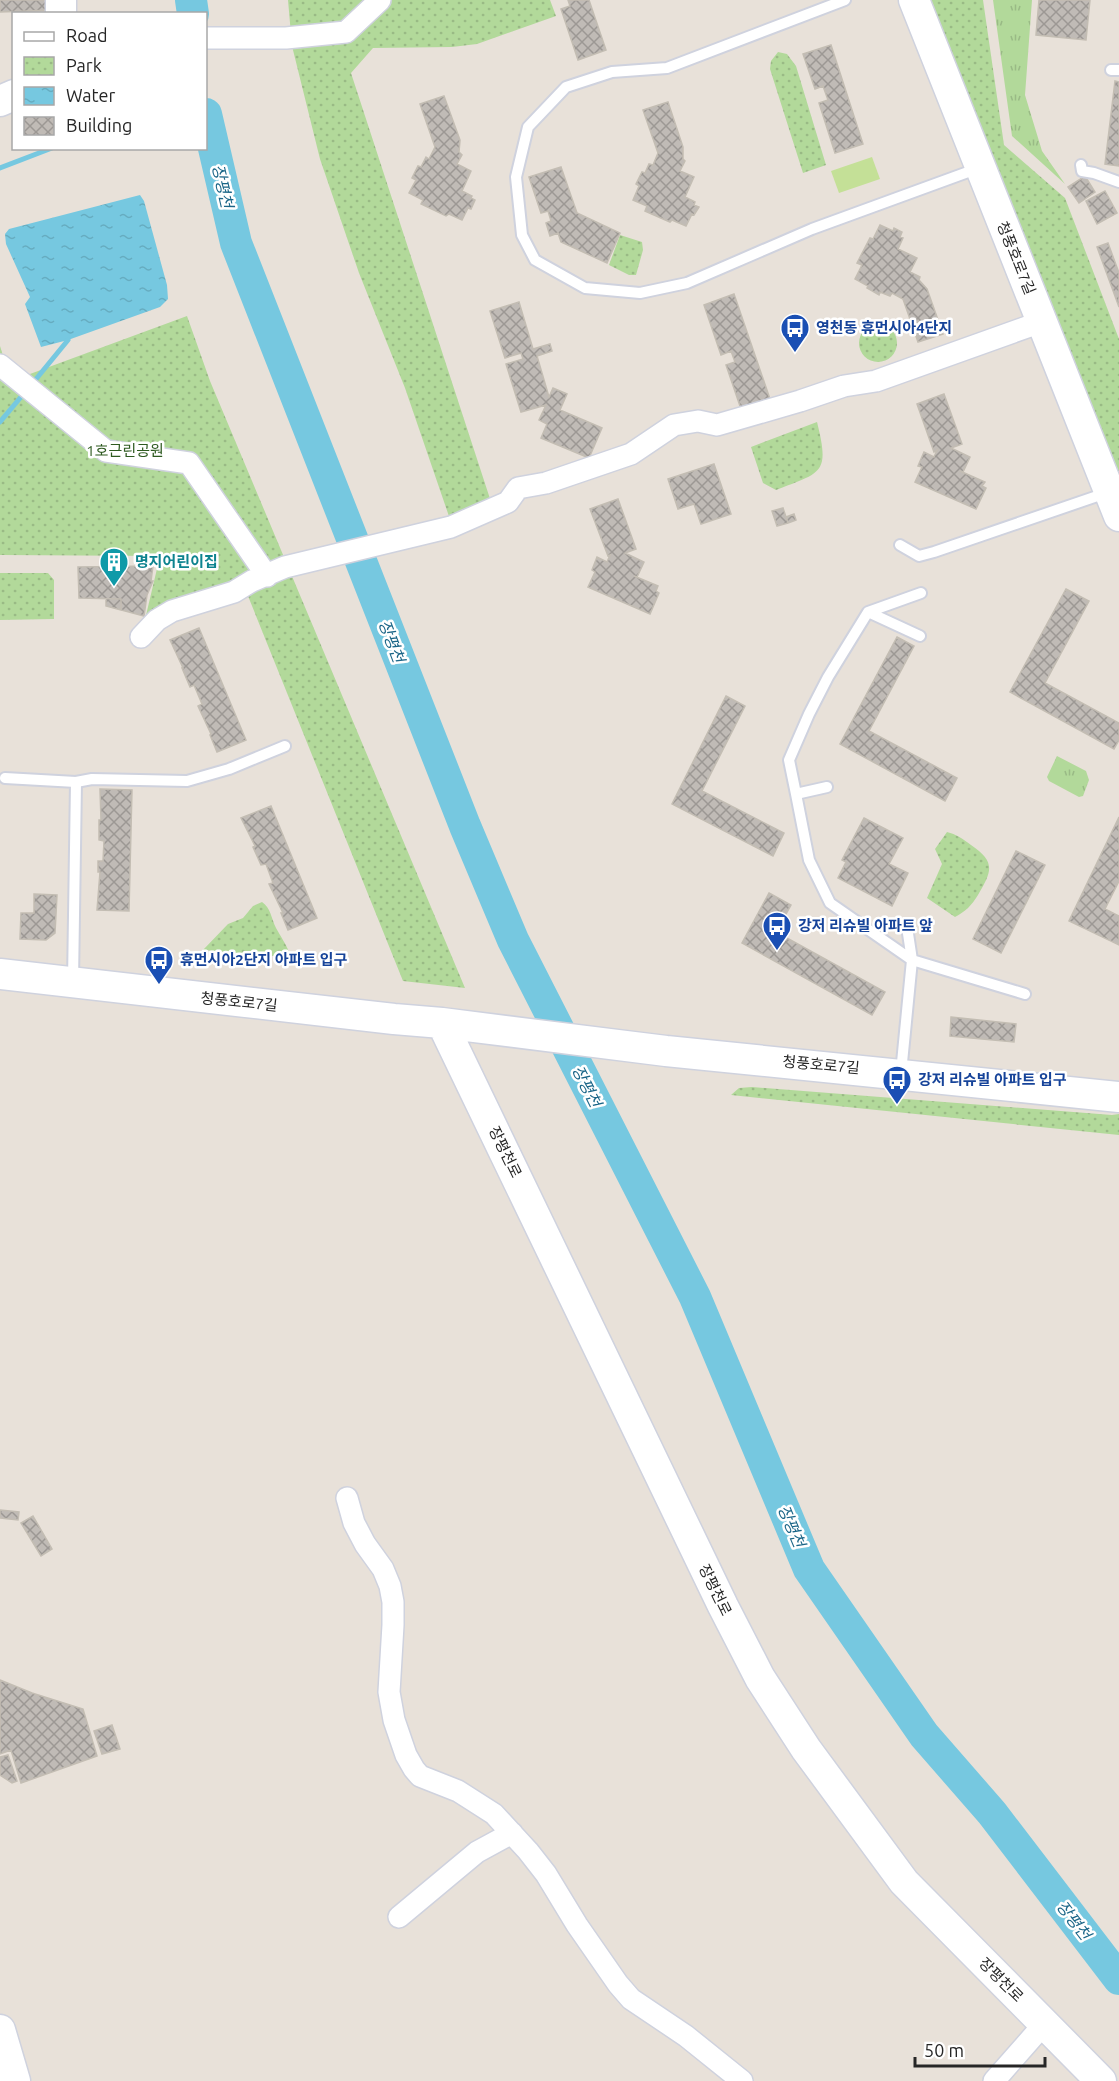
<svg xmlns="http://www.w3.org/2000/svg" width="1119" height="2081" viewBox="0 0 1119 2081" font-family="Ubuntu,'Noto Sans KR',sans-serif">
<defs>
<pattern id="grass-tufts" width="24" height="20" patternUnits="userSpaceOnUse" patternTransform="scale(1.5)"><rect width="24" height="20" fill="#b2d99a"/><path d="M3 7l-1-3M5 7V3M7 7l1-3M15 17l-1-3M17 17v-4M19 17l1-3" fill="none" stroke="#99ba85"/></pattern>
<pattern id="park-dots" width="8" height="8" patternUnits="userSpaceOnUse" patternTransform="scale(1.5)"><rect width="8" height="8" fill="#b2d99a"/><path d="M2 2h.1M6 6h.1" fill="none" stroke="#99ba85" stroke-width="1.8" stroke-linecap="round"/></pattern>
<pattern id="water-ripples" width="26" height="14" patternUnits="userSpaceOnUse" patternTransform="scale(1.5)"><rect width="26" height="14" fill="#76c8e0"/><path d="M2 4q2-2 4 0t4 0M15 11q2-2 4 0t4 0" fill="none" stroke="#66acc0"/></pattern>
<pattern id="building-cross-hatch" width="8" height="8" patternUnits="userSpaceOnUse" patternTransform="scale(1.5)"><rect width="8" height="8" fill="#c0bbb6"/><path d="M0 0l8 8M0 8l8-8" fill="none" stroke="#9c9894"/></pattern>
</defs>
<rect width="100%" height="100%" fill="#e8e1d9"/>
<!-- grass -->
<path fill="url(#grass-tufts)" d="M 993,0 L 1032,0 L 1025,95 L 1042,151 L 1065,184 L 1012,136 Z
M 1057,756 L 1086,771 L 1089,780 L 1083,796 L 1079,797 L 1049,781 L 1047,777 Z"/>
<!-- park -->
<path fill="url(#park-dots)" d="M 288,0 L 550,0 L 556,16 L 477,44 L 452,47 L 373,48 L 351,73 L 494,511 L 453,528 L 405,388 L 359,273 L 320,159 L 292,46 Z
M 930,0 L 983,0 L 1004,145 L 1065,198 L 1119,339 L 1119,478 Z
M 778,52 L 787,54 L 796,66 L 826,165 L 803,173 L 770,69 L 771,61 Z
M 620,235 L 642,242 L 643,250 L 636,275 L 629,275 L 609,265 Z
M 187,316 L 210,381 L 465,988 L 403,981 L 248,596 L 143,628 L 160,556 L 0,555 L 0,346 L 11,381 Z
M859 343a19 19 0 1 1 38 0a19 19 0 1 1-38 0Z
M 817,422 C 830,474 822,472 776,490 L 763,483 L 751,447 Z
M 0,573 L 48,573 L 54,580 L 54,619 L 0,620 Z
M 947,832 C 956,834 963,839 971,845 C 996,862 992,871 978,895 C 972,905 965,912 955,917 L 927,898 L 942,864 L 935,849 Z
M 262,902 C 271,908 271,918 276,928 C 281,937 286,944 290,954 L 285,957 L 203,950 L 228,924 L 243,918 L 253,906 Z
M 752,1087 L 1112,1115 L 1119,1114 L 1119,1135 L 731,1095 L 739,1088 Z"/>
<!-- pitch -->
<path fill="#c4e097" d="M 872,157 L 880,179 L 839,193 L 831,171 Z"/>
<!-- water -->
<path fill="url(#water-ripples)" d="M 140,195 L 144,201 L 167,285 L 168,299 L 160,307 L 68,340 L 41,347 L 25,304 L 30,297 L 6,244 L 5,234 L 9,229 Z"/>
<g fill="none" stroke-linecap="round" stroke-linejoin="round">
<!-- stream -->
<path stroke="#76c8e0" stroke-width="5" d="M 0,168 L 52,148
M 32,384 L 68,340
M 0,422 L 26,391"/>
<!-- river -->
<path stroke="#76c8e0" stroke-width="32" d="M 191,0 L 193,14
M 206,114 L 236,243 L 465,826 L 513,940 L 695,1297 L 809,1569 L 924,1735 L 992,1813 L 1119,1979"/>
</g>
<!-- building -->
<path fill="url(#building-cross-hatch)" stroke="#c3bdb3" stroke-width="1.5" d="M 0,0 L 54,0 L 54,10 L 0,12 Z
M 568,0 L 589,0 L 606,50 L 578,60 L 561,9 L 570,6 Z
M 1039,0 L 1090,0 L 1086,40 L 1036,35 Z
M 831,45 L 863,144 L 835,153 L 819,103 L 828,100 L 823,86 L 815,89 L 803,54 Z
M 1115,81 L 1119,82 L 1119,166 L 1105,164 Z
M 444,96 L 460,140 L 459,152 L 462,155 L 457,164 L 471,171 L 462,191 L 472,196 L 471,198 L 475,200 L 471,209 L 468,208 L 462,220 L 449,214 L 446,216 L 421,204 L 423,200 L 409,193 L 416,180 L 412,178 L 418,166 L 421,167 L 426,157 L 429,159 L 435,147 L 420,104 Z
M 668,102 L 683,147 L 683,159 L 685,161 L 680,171 L 694,177 L 685,197 L 695,202 L 694,205 L 699,207 L 694,215 L 692,214 L 686,226 L 672,220 L 670,222 L 645,211 L 647,206 L 633,200 L 639,186 L 636,184 L 642,172 L 645,173 L 649,164 L 653,165 L 658,153 L 643,110 Z
M 561,167 L 577,213 L 620,233 L 607,263 L 561,242 L 558,233 L 550,236 L 546,223 L 551,221 L 548,211 L 541,213 L 529,177 Z
M 1085,176 L 1095,192 L 1079,203 L 1068,187 Z
M 1105,191 L 1117,213 L 1097,224 L 1086,201 Z
M 880,225 L 893,231 L 894,228 L 902,232 L 900,237 L 903,238 L 898,249 L 917,258 L 910,272 L 920,277 L 919,280 L 927,289 L 943,334 L 918,342 L 903,299 L 892,293 L 890,296 L 880,292 L 879,295 L 867,288 L 868,286 L 855,279 L 862,265 L 857,263 L 870,238 L 873,239 Z
M 1108,243 L 1119,273 L 1119,307 L 1097,247 Z
M 734,294 L 770,399 L 741,409 L 726,365 L 735,362 L 731,351 L 721,355 L 704,305 Z
M 519,302 L 533,349 L 550,344 L 552,351 L 537,356 L 549,397 L 553,388 L 567,394 L 560,410 L 602,428 L 589,458 L 541,438 L 547,424 L 539,420 L 546,405 L 521,412 L 506,364 L 523,359 L 521,353 L 505,358 L 490,311 Z
M 944,394 L 962,444 L 951,448 L 970,457 L 963,472 L 960,471 L 985,482 L 982,486 L 986,488 L 976,509 L 915,482 L 922,467 L 918,466 L 924,452 L 934,457 L 937,450 L 934,452 L 917,404 Z
M 714,464 L 731,514 L 701,524 L 694,504 L 678,509 L 668,479 Z
M 618,499 L 636,549 L 625,553 L 644,562 L 637,577 L 634,576 L 658,586 L 656,591 L 659,593 L 650,614 L 588,587 L 595,572 L 592,570 L 597,557 L 607,562 L 610,555 L 608,556 L 590,509 Z
M 783,508 L 788,523 L 777,526 L 772,511 Z
M 794,514 L 796,520 L 788,523 L 786,517 Z
M 153,566 L 151,581 L 153,581 L 147,595 L 144,616 L 121,610 L 121,599 L 79,598 L 78,567 Z
M 1066,589 L 1089,601 L 1045,683 L 1119,723 L 1119,740 L 1114,749 L 1010,692 Z
M 106,599 L 121,599 L 121,610 L 106,606 Z
M 199,628 L 246,740 L 217,752 L 210,735 L 211,734 L 198,706 L 202,704 L 194,685 L 190,687 L 182,668 L 183,668 L 170,640 Z
M 897,637 L 914,646 L 869,731 L 957,778 L 945,801 L 840,744 Z
M 726,696 L 745,706 L 702,791 L 784,833 L 773,856 L 672,804 Z
M 100,789 L 132,790 L 129,911 L 97,910 L 100,872 L 98,872 L 98,861 L 103,861 L 104,841 L 99,840 L 99,820 L 101,820 Z
M 271,806 L 317,918 L 288,930 L 281,913 L 283,913 L 269,884 L 273,883 L 266,864 L 261,865 L 253,847 L 255,846 L 241,818 Z
M 1119,817 L 1119,881 L 1105,909 L 1119,916 L 1119,945 L 1069,921 Z
M 864,818 L 903,838 L 889,864 L 908,873 L 892,906 L 838,878 L 846,862 L 842,860 Z
M 1016,851 L 1045,865 L 1001,953 L 973,939 Z
M 769,893 L 791,905 L 776,932 L 885,992 L 872,1015 L 742,943 Z
M 34,894 L 57,895 L 55,933 L 46,940 L 20,939 L 21,913 L 34,913 Z
M 951,1017 L 1016,1024 L 1014,1042 L 950,1036 Z
M 0,1510 L 19,1512 L 18,1520 L 0,1518 Z
M 33,1516 L 52,1549 L 41,1556 L 21,1523 Z
M 0,1680 L 32,1693 L 83,1709 L 97,1756 L 21,1783 L 11,1750 L 0,1754 Z
M 112,1725 L 120,1749 L 102,1754 L 94,1731 Z
M 8,1755 L 17,1781 L 12,1783 L 0,1775 L 0,1757 Z"/>
<g fill="none" stroke-linecap="round" stroke-linejoin="round">
<!-- lane casing -->
<g stroke="#cfd2de" stroke-width="14">
<path id="lane" d="M 845,0 L 667,68 L 612,72 L 566,87 L 528,127 L 516,177 L 522,235 L 535,260 L 585,288 L 640,293 L 687,283 L 812,229 L 979,168
M 1111,70 L 1119,70
M 1081,165 L 1082,171 L 1094,173 L 1119,182
M 900,545 L 919,556 L 934,552 L 1109,492
M 868,612 L 920,636
M 5,778 L 76,782 L 92,779 L 187,781 L 229,769 L 285,746
M 827,787 L 796,794 L 809,860 L 830,903 L 912,960
M 796,794 L 789,760 L 809,714 L 828,677 L 868,612 L 921,593
M 907,927 L 912,960
M 73,981 L 76,782
M 901,1073 L 912,960 L 1025,994"/>
</g>
<!-- street casing -->
<g stroke="#cfd2de" stroke-width="24">
<path id="street" d="M 206,38 L 286,38 L 346,32 L 380,0
M 0,365 L 106,451 L 189,463 L 267,576
M 141,637 L 157,620 L 172,611 L 234,592 L 252,581 L 285,567 L 451,527 L 508,502 L 518,488 L 546,483 L 631,454 L 674,425 L 698,421 L 717,425 L 800,401 L 844,386 L 876,381 L 1041,322
M 347,1498 L 354,1523 L 365,1544 L 383,1569 L 390,1586 L 393,1602 L 393,1625 L 389,1692 L 394,1720 L 406,1755 L 414,1769 L 420,1776 L 458,1791 L 494,1814 L 528,1851 L 546,1874 L 577,1925 L 618,1984 L 631,1999 L 686,2036 L 742,2081
M 399,1917 L 477,1852 L 512,1833
M 994,2081 L 1044,2024"/>
</g>
<!-- secondary casing -->
<g stroke="#cfd2de" stroke-width="33">
<path id="secondary" d="M 61,0 L 61,14
M 914,0 L 1119,516
M 0,101 L 14,95
M 0,974 L 394,1019 L 442,1023 L 666,1051 L 1119,1097
M 442,1023 L 723,1606 L 760,1678 L 806,1749 L 904,1882 L 1101,2081
M 0,2030 L 15,2081"/>
</g>
<!-- lane -->
<use href="#lane" stroke="#fff" stroke-width="10"/>
<!-- street -->
<use href="#street" stroke="#fff" stroke-width="21"/>
<!-- secondary -->
<use href="#secondary" stroke="#fff" stroke-width="30"/>
</g>
<!-- icons -->
<defs>
<g id="bus-pin" transform="scale(1.5)"><path d="M0 17L-7.5 6A9.5 9.5 0 1 1 7.5 6Z" fill="#1a4fb4" stroke="#fff"/><path d="M-5-6H5V4H4V6H2V4H-2V6H-4V4H-5ZM-3.5-4V0h7V-4ZM-3.5 1.2v1.5H-2V1.2ZM2 1.2v1.5H3.5V1.2Z" fill="#fff"/></g>
<g id="building-pin" transform="scale(1.5)"><path d="M0 17L-7.5 6A9.5 9.5 0 1 1 7.5 6Z" fill="#0f9aa8" stroke="#fff"/><path d="M-4-6H4V6H1V3H-1V6H-4ZM-2.5-4.3h1.7v1.8h-1.7ZM.8-4.3h1.7v1.8H.8ZM-2.5-1h1.7V.8h-1.7ZM.8-1h1.7V.8H.8Z" fill="#fff"/></g>
</defs>
<g fill-rule="evenodd">
<use href="#bus-pin" x="795" y="328"/>
<use href="#building-pin" x="114" y="562"/>
<use href="#bus-pin" x="777" y="926"/>
<use href="#bus-pin" x="159" y="960"/>
<use href="#bus-pin" x="897" y="1080"/>
</g>
<g text-anchor="middle" stroke-width="5" stroke-linejoin="round" paint-order="stroke">
<!-- street labels -->
<g font-size="15" fill="#262626" stroke="#fff">
<text transform="translate(1016 258) rotate(68)" y="5">청풍호로7길</text>
<text transform="translate(239 1002) rotate(6)" y="5">청풍호로7길</text>
<text transform="translate(821 1065) rotate(5)" y="5">청풍호로7길</text>
<text transform="translate(505 1152) rotate(64)" y="5">장평천로</text>
<text transform="translate(715 1590) rotate(64)" y="5">장평천로</text>
<text transform="translate(1001 1980) rotate(45)" y="5">장평천로</text>
</g>
<!-- transit labels -->
<g font-size="15" font-weight="bold" fill="#164399" stroke="#fff" text-anchor="start">
<text x="816" y="333">영천동 휴먼시아4단지</text>
<text x="798" y="931">강저 리슈빌 아파트 앞</text>
<text x="180" y="965">휴먼시아2단지 아파트 입구</text>
<text x="918" y="1085">강저 리슈빌 아파트 입구</text>
</g>
<!-- park labels -->
<g font-size="15" fill="#2e5a20" stroke="#fff">
<text x="125" y="456">1호근린공원</text>
</g>
<!-- culture labels -->
<g font-size="15" font-weight="bold" fill="#0d838f" stroke="#fff" text-anchor="start">
<text x="135" y="567">명지어린이집</text>
</g>
<!-- water labels -->
<g font-size="16" font-style="italic" fill="#1a6587" stroke="#fff">
<text transform="translate(223 186) rotate(77)" y="6">장평천</text>
<text transform="translate(392 641) rotate(69)" y="6">장평천</text>
<text transform="translate(587 1086) rotate(63)" y="6">장평천</text>
<text transform="translate(792 1526) rotate(67)" y="6">장평천</text>
<text transform="translate(1074 1920) rotate(52)" y="6">장평천</text>
</g>
</g>
<!-- legend -->
<rect x="12" y="12" width="195" height="138" fill="#ffffff" stroke="#a8a8a8" stroke-width="1.5"/>
<rect x="24" y="32" width="30" height="9" fill="#ffffff" stroke="#a8a8a8" stroke-width="1.5"/>
<text x="66" y="42" font-size="18" fill="#262626">Road</text>
<rect x="24" y="57" width="30" height="18" fill="url(#park-dots)" stroke="#a8a8a8" stroke-width="1.5"/>
<text x="66" y="72" font-size="18" fill="#262626">Park</text>
<rect x="24" y="87" width="30" height="18" fill="url(#water-ripples)" stroke="#a8a8a8" stroke-width="1.5"/>
<text x="66" y="102" font-size="18" fill="#262626">Water</text>
<rect x="24" y="117" width="30" height="18" fill="url(#building-cross-hatch)" stroke="#a8a8a8" stroke-width="1.5"/>
<text x="66" y="132" font-size="18" fill="#262626">Building</text>
<!-- scale -->
<path d="M915 2057v9h130v-9" fill="none" stroke="#262626" stroke-width="3"/>
<text x="924" y="2057" font-size="18" fill="#262626" stroke="#ffffff" stroke-width="4.5" paint-order="stroke">50 m</text>
</svg>
